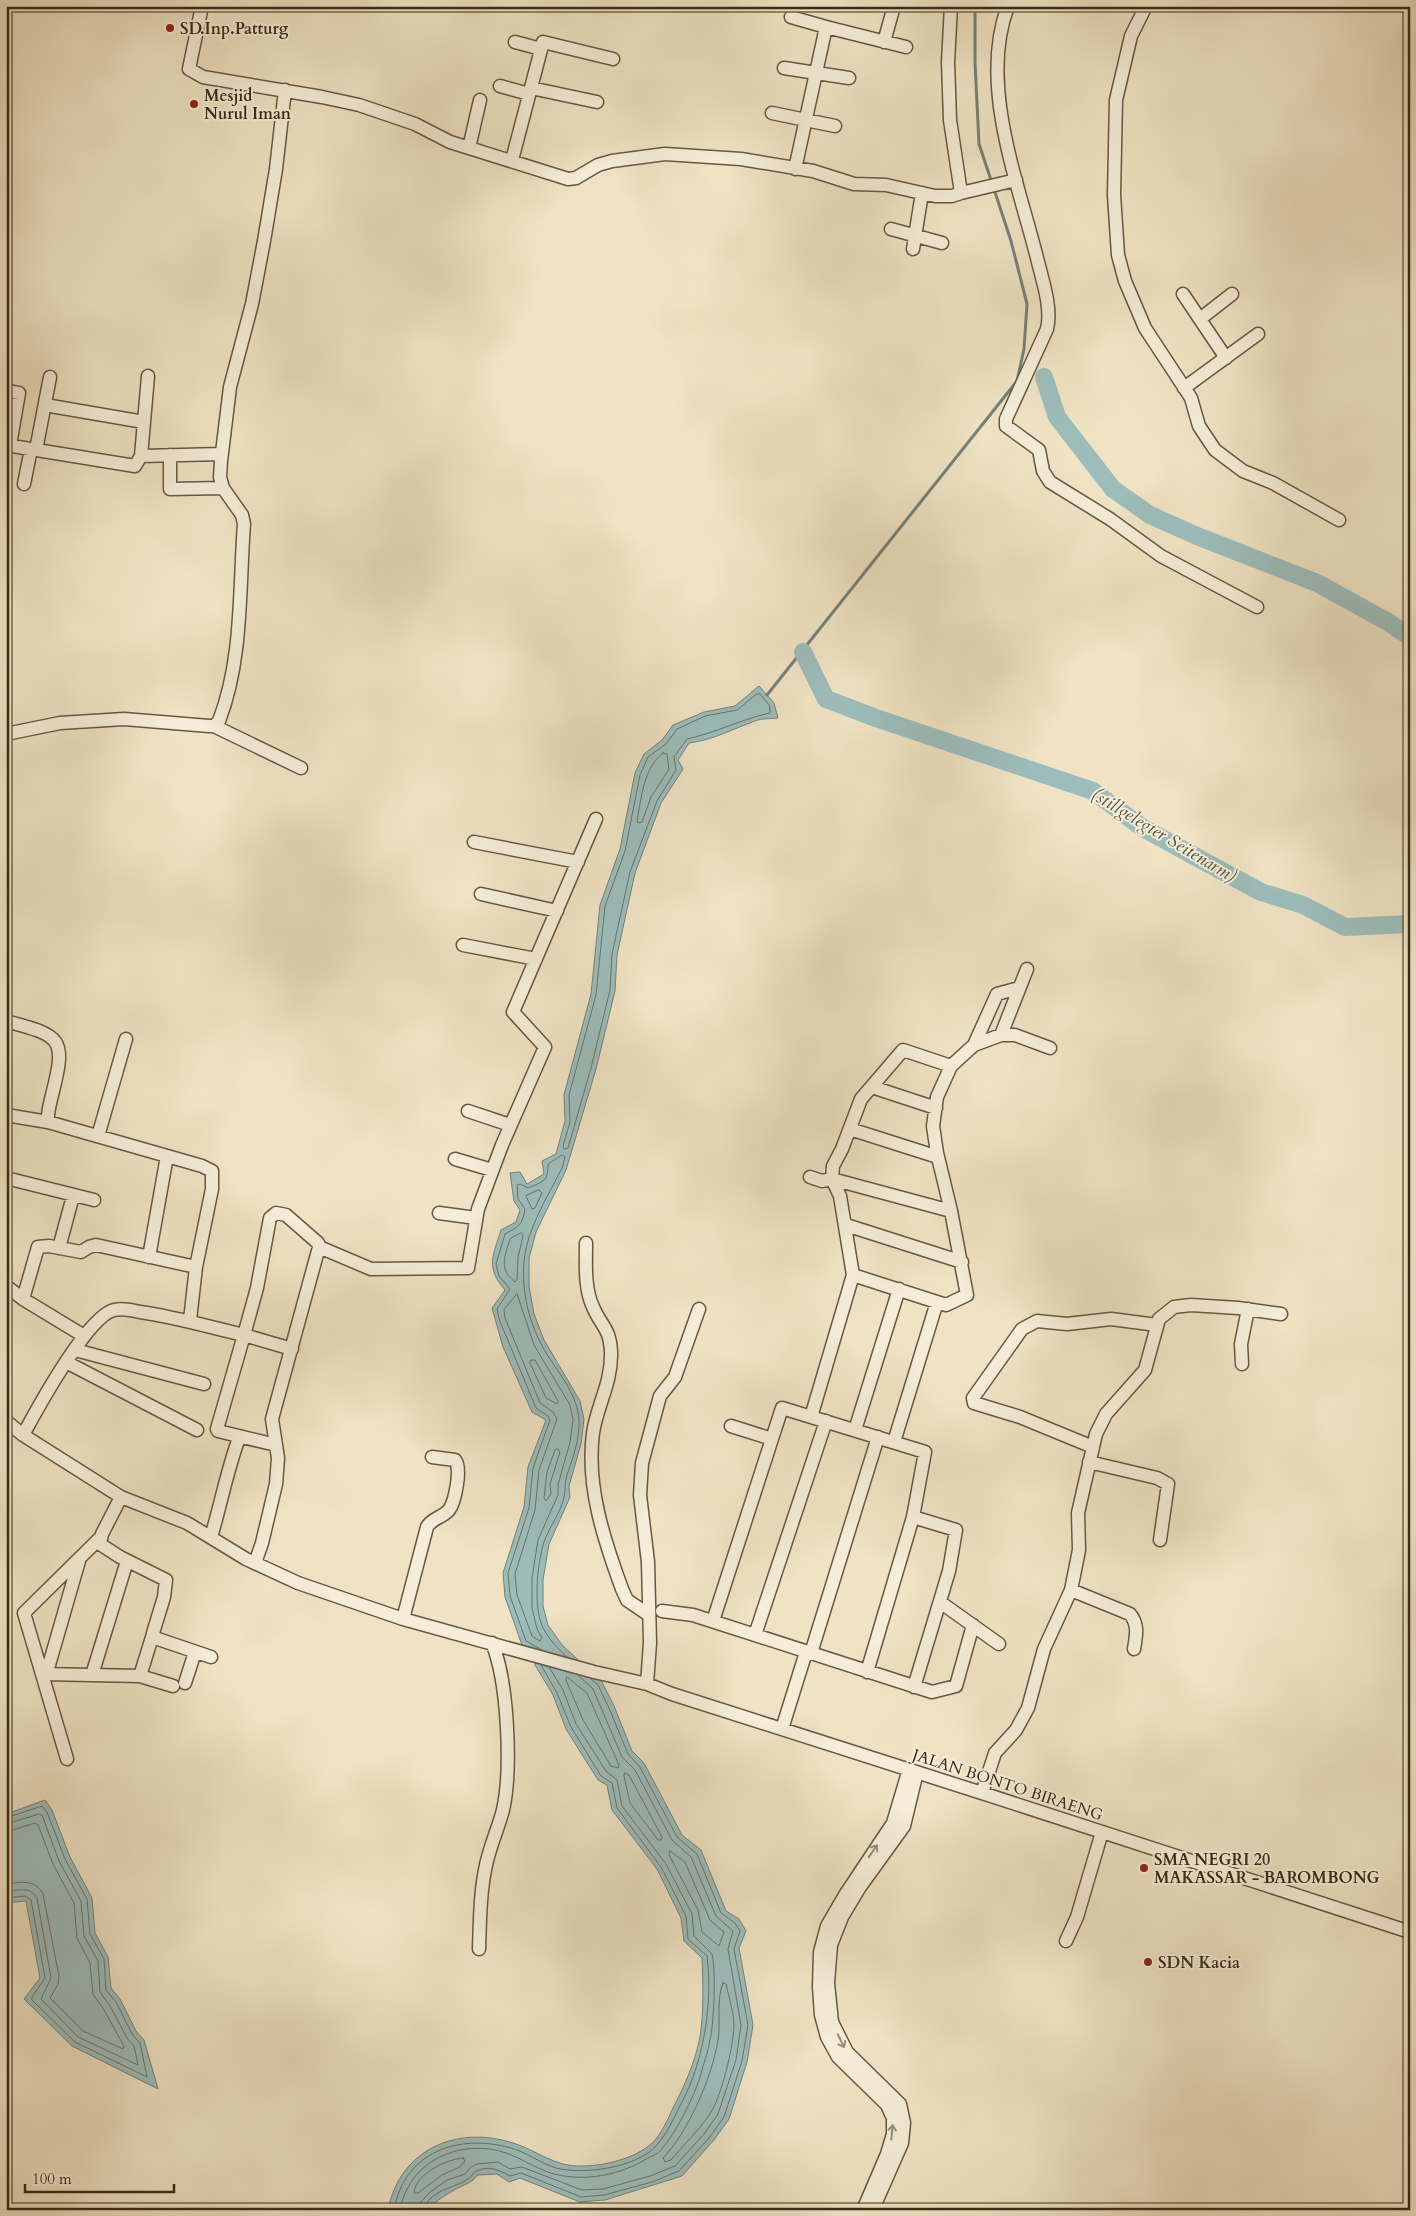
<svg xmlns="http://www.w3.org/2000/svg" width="1416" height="2216" viewBox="0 0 1416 2216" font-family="Cardo,serif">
<rect width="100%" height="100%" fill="#efe3c3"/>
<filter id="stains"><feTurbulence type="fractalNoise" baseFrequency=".004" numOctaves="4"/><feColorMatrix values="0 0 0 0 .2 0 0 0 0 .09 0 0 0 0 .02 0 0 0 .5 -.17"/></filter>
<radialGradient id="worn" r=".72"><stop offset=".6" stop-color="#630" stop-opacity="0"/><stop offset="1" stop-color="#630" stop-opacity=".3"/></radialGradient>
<!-- water -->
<path fill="#9cbdbb" stroke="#748279" d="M 759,686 L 774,703 L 778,718 C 771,719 762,718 755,721 C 733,729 713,740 689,743 L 678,760 L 683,769 L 661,803 L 635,873 L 617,955 L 615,991 L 596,1069 L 566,1170 L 536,1232 L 529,1258 L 529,1286 L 534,1314 L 544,1340 L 580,1401 L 584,1419 L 581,1444 L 569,1486 L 570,1497 L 549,1544 L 543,1580 L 543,1606 L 548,1625 L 562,1645 L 602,1682 L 614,1706 L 632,1751 L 644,1763 L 682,1835 L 701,1850 L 726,1911 L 739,1919 L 746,1931 L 739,1948 L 753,2025 L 747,2062 L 729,2119 L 713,2141 L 682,2176 L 605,2200 L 580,2202 L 520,2178 L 509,2182 L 497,2174 L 478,2175 C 470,2185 461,2185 451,2192 C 442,2197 435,2202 428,2210 L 388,2210 C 400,2149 457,2125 513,2143 C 536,2150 555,2167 581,2166 C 603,2166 635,2159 652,2143 C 661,2135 668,2119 673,2108 C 685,2085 695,2062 700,2037 C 704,2012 703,1983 702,1958 L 684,1941 L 681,1918 L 657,1869 L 612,1810 L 607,1785 L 598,1780 L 566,1729 L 553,1695 L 535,1665 L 537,1652 L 522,1645 L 505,1597 L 503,1573 L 524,1507 L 528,1467 L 546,1420 L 532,1412 L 503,1347 L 492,1308 L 505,1290 C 485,1267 493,1256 501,1230 L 516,1222 L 520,1210 L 514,1201 L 510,1173 L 520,1172 L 527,1184 L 544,1174 L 542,1161 L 556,1154 L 565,1121 L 564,1095 L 591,994 L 600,905 L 620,849 L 635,773 L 644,754 L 662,740 L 673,725 L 704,712 L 735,706 Z
M 45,1800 L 52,1810 L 70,1857 L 92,1898 L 95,1933 L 108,1957 L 111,1988 L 120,1999 L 136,2031 L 144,2040 L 158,2089 L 72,2046 L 24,1999 L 40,1978 L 26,1901 L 6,1903 L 6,1814 Z"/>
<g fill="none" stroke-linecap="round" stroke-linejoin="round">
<!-- shore -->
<path stroke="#6a7469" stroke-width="1" d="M 757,694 L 760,694 L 770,706 L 770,713 C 742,719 715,733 687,739 L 674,757 L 676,770 L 657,801 L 630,872 L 612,954 L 610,990 L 591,1068 L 568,1148 L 564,1149 L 563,1146 L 570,1122 L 569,1095 L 596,995 L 605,906 L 625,851 L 640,775 L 648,757 L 666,744 L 677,729 L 705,716 L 737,710 Z
M 663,753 L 667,754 L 669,769 L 651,797 L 642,822 L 638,823 L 637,820 C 642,796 643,769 663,753 Z
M 539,1190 L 542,1193 L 535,1208 L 532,1209 L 526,1196 Z
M 521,1233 L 523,1236 L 518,1257 L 517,1280 L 515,1282 C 498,1269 505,1256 510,1239 Z
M 517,1294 L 534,1345 L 570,1405 L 573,1420 L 570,1442 L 558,1485 L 558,1495 L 538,1540 L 532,1578 L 532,1608 L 537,1629 L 542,1638 L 540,1641 L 532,1636 L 517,1595 L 515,1574 L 535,1510 L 539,1470 L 557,1419 L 553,1412 L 540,1403 L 505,1318 L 504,1310 Z
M 531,1360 L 535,1360 L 558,1401 L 557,1404 L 546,1398 L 530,1363 Z
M 558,1449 L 560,1452 L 550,1484 L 551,1494 L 546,1501 L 544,1498 L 547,1472 L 555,1450 Z
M 542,1650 L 526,1641 L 510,1596 L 508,1573 L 529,1508 L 533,1468 L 550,1420 L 548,1416 L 536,1408 L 499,1319 L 497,1309 L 510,1289 L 499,1276 L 496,1264 L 505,1234 C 519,1226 522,1226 525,1209 L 518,1199 L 517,1185 L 520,1184 L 528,1188 C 544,1181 548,1182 548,1164 L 562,1155 L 565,1157 L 562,1168 C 552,1188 540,1208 532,1229 C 515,1270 525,1320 548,1356 C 560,1374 578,1397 579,1420 C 580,1438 573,1458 567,1475 C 564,1485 566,1490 564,1497 C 561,1513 549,1527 544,1542 C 537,1564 533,1607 543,1628 C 549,1639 558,1649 567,1657
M 567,1677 L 587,1693 L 619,1765 L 618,1768 L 611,1766 L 583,1720 L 566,1680 Z
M 625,1773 L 629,1775 L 662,1837 L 661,1840 L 658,1840 L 630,1803 L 624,1776 Z
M 6,1818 L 42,1806 L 47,1812 L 65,1859 L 87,1899 L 90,1934 L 104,1959 L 106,1990 L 116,2002 L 132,2034 L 140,2043 L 147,2077 L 75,2042 L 32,2000 L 32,1997 L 45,1978 L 31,1900 L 25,1896 L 6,1898
M 6,1824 L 39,1814 L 42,1815 L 59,1861 L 81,1901 L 84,1936 L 98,1961 L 100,1992 L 110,2006 L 127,2038 L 134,2046 L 138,2065 L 78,2037 L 41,1999 L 51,1978 L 37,1898 C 30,1886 18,1890 6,1892
M 6,1832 L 35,1823 L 38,1825 L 53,1864 L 74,1903 L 77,1938 L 90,1963 L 93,1994 L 104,2010 L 124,2046 L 123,2049 L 83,2031 L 50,1998 L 58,1984 L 59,1976 L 43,1894 C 35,1879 21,1882 6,1884
M 670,1851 L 685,1862 L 710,1920 L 724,1932 L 719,1946 L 702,1932 L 698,1910 L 669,1855 Z
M 723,1983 L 726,1984 C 729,1998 734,2013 734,2026 C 733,2048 722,2094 711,2112 C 700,2130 684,2144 671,2160 L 665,2162 L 663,2158 C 689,2131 712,2077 718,2040 C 721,2022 716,1999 723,1983 Z
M 463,2158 L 465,2161 L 460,2167 L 442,2175 L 418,2193 L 414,2193 C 415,2174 447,2159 463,2158 Z
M 394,2210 C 404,2152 458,2133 511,2148 C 526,2152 540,2163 556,2168 C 583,2175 636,2168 656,2146 C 668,2133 675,2115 683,2100 C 704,2059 713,2002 707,1956 L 688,1939 L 686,1916 L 661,1867 L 617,1808 L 612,1783 L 601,1776 L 571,1727 L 557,1693 L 541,1665
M 400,2210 C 408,2166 448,2144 490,2149 C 514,2152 532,2168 554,2174 C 586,2182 620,2175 648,2158 C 652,2156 658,2154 661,2150 C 676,2133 693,2099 700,2077 C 703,2065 708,2053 710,2040 C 714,2024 716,1970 712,1954 L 694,1936 L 692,1914 L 666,1864 L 622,1806 L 617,1780 L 606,1771 L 576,1724 L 563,1690 L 549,1667
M 419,2210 L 420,2203 L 429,2193 L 447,2180 L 465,2174 L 471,2167 L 477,2164 L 498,2162 L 510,2169 L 522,2167 L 582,2190 L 603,2189 L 650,2176 L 675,2166 L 704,2134 L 718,2114 L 736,2060 L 741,2025 L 728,1949 L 733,1931 L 716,1916 L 691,1857 L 672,1840 L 635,1770 L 622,1757 L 593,1689 L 579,1676
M 425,2210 C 427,2190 456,2188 468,2179 C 472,2177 473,2172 477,2171 C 489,2165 499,2170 510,2176 L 521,2173 L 581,2197 L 604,2195 L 652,2182 L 679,2171 L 709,2138 L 724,2117 L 742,2061 L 748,2025 L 734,1949 L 740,1931 L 735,1923 L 721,1913 L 697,1854 L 677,1837 L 640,1767 L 628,1754 L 609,1708 L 598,1685 L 591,1679"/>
<!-- stream -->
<path stroke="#748279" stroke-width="3" d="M 975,6 L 975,62 L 979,144 L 992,183
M 767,695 L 1017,381 L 1024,349 L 1027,304 L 1011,241 L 994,189"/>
<!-- river -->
<path stroke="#9cbdbb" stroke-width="18" d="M 1044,377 L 1057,417 L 1113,489 L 1150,515 L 1197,536 L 1317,583 L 1388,622 L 1410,637
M 803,652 L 826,699 L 876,718 L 1093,791 L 1143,828 L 1198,858 L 1261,892 L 1303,905 L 1345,927 L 1410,924"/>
<!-- minor casing -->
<g stroke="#665842" stroke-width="15">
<path id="minor" d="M 202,6 L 189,69 L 203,77 L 322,97 L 359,105 L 415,124 L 450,142 L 568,179 L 576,178 L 598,165 L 612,161 L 665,154 L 741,159 L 813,171 L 854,184 L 886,185 L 935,196 L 952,196 L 961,193 L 950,120 L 948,62 L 951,6
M 1008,6 C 978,85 1019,184 1038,262 C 1043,282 1052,309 1047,329 L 1006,419 L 1006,426 L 1039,450 L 1043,471 L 1050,482 L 1110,519 L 1161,556 L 1257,607
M 1146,6 L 1131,36 L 1116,100 L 1114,195 L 1118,255 L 1125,281 L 1145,328 L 1191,398 L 1199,426 L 1215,450 L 1243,471 L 1273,483 L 1339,520
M 791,17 L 826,27 L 795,169
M 826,27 L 906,47
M 515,42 L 541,49
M 884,42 L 894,6
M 784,68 L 849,78
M 500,86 L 529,94
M 531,88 L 597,102
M 772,113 L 835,126
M 469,148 L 480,100
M 512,160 L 543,42 L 613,59
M 961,193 L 1016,180
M 891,229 L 942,243
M 913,249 L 922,193
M 1183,294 L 1226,358
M 1200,319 L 1232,294
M 1184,388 L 1258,334
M 6,391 L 19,393 L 10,445
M 45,405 L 144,422
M 6,445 L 135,466 L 141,456 L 222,454
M 36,450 L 50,377
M 170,455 L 170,489 L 223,488
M 141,456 L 148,376
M 24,484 L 31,449
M 214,726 L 301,768
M 6,734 L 60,723 L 124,719 L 209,726 L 214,726 L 219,721 C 243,659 239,589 244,524 L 242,515 L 223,488 L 220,477 L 221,461 L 230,387 L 252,304 L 264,241 L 276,169 L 285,90
M 474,842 L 578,862
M 481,894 L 557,911
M 463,945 L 536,959
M 6,1021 C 61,1036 67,1037 52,1095 C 50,1104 47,1113 48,1122
M 1001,1035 L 1027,969
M 974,1045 L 997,994 L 1019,988
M 872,1087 L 936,1108
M 468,1111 L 510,1125
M 6,1115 L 48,1122 L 202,1166 L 212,1171 L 212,1189 L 196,1267 L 190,1320
M 850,1129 L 938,1157
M 98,1136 L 126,1039
M 455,1159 L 492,1170
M 810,1177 L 822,1181 L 832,1179 L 951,1211
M 6,1178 L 94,1200
M 439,1213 L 476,1218
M 846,1225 L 962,1262
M 586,1243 C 586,1263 584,1288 593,1307 C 601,1326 610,1328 611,1352 C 612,1383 597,1405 593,1433 C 586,1486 604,1540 622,1589 L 627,1600 L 649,1615
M 319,1247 L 371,1269 L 468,1268 L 478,1209 L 502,1145 L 545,1047 L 513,1012 L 596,819
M 59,1248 L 73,1196
M 149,1257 L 167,1156
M 853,1275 L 946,1305 L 967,1295 L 951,1211 L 937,1153 L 933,1126 L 937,1097 L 951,1066 L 974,1045 L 1001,1035 L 1015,1035 L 1050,1048
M 6,1286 L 23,1299
M 84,1336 L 23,1299 L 38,1247 L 49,1246 L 81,1252 L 89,1247 L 96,1245 L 196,1267
M 75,1350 L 204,1384
M 66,1362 L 197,1430
M 1242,1364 L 1241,1344 L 1248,1309
M 811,1417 L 853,1275 L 840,1196 L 832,1179 L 833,1166 L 842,1149 L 861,1099 L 903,1050 L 951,1066
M 6,1421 L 23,1435 L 121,1497 L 187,1523 L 246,1559 L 298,1583 L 403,1619 L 594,1672 L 647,1684 L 672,1694 L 982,1793 L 1410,1932
M 731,1426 L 772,1439
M 855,1430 L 899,1289
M 23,1435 C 37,1409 88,1316 114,1310 C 122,1308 132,1310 140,1312 C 176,1317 209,1327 244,1335 L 257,1288 L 270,1218 L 276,1213 L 286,1215 L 318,1243 L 319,1247 L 272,1419 L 278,1458 L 276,1484 L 262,1543 L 255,1563
M 894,1442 L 937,1302
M 276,1445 L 218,1431 L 217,1429 L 244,1335 L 292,1349
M 1093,1447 L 1020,1417 L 974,1403 L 973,1398 L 1022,1329 L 1037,1321 L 1067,1324 L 1111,1319 L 1157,1325
M 1089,1462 L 1157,1478 L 1168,1484 L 1160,1540
M 121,1497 L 102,1534 L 100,1544 L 120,1557 L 166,1580 L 164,1597 L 153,1633 L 155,1638 L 211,1657
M 913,1517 L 956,1530 L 949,1571 L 914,1687
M 211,1537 C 221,1504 227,1470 239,1438
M 1071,1590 L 1130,1614 C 1139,1625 1136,1636 1134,1649
M 940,1602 L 999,1644
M 662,1611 L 693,1615 L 932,1692 L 956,1686 L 973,1625
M 403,1619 L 427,1527 C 432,1518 442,1518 449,1510 C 455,1502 462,1468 455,1460 L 432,1457
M 713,1621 L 782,1408 L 925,1452 L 913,1517 L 867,1672
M 755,1635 L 826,1421
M 811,1653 L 878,1437
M 42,1674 L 140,1676 L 153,1634
M 42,1674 L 49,1665 L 79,1561
M 92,1675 L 127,1561
M 140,1676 L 173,1686
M 185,1683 L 195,1652
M 647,1684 L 650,1643 L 648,1562 L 640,1495 L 642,1463 L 660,1396 L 675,1377 L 699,1309
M 782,1729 L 806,1652
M 67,1759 L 24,1613 L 100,1538
M 982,1793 L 995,1753 L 1016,1730 L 1028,1708 L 1044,1649 L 1071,1590 L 1079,1550 L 1078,1513 L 1096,1434 L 1106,1414 L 1145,1370 L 1159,1319 L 1174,1307 L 1191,1305 L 1238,1308 L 1281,1314
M 1066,1941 L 1077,1917 L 1102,1832
M 479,1949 C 480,1921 480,1892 486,1865 C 490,1846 498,1829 503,1810 C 512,1769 508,1681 492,1643
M 873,2209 L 902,2143 L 904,2123 L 900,2104 L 847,2052 L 832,2022 L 828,1983 L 831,1945 L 842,1917 L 860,1887 L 904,1826 L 917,1772
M 863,2210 L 887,2154 L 893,2134 L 893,2118 L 887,2105 L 838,2057 L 827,2037 L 821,2015 L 819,1987 L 820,1952 L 827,1926 L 845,1895 L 893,1823 L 909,1769"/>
</g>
<!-- minor -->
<use href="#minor" stroke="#f5edd8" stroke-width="12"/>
</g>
<!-- one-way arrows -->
<defs><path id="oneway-shaft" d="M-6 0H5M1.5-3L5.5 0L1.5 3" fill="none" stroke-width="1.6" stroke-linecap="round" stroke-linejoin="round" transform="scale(1.25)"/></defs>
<g stroke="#978c78">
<use href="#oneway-shaft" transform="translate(873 1851) rotate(-55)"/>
<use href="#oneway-shaft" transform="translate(841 2041) rotate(64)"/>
<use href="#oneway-shaft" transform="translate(892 2132) rotate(-85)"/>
</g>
<!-- markers -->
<g fill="#8f2418" stroke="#f5edd8" stroke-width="2">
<circle cx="170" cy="28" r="5"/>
<circle cx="194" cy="104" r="5"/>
<circle cx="1144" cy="1868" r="5"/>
<circle cx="1148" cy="1962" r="5"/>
</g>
<g text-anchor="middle" stroke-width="4" stroke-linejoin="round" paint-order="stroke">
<!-- poi labels -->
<g font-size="16" font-weight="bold" fill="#392a17" stroke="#f5edd8" text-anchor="start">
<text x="180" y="34">SD.Inp.Patturg</text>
<text x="204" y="101">Mesjid<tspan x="204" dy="18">Nurul Iman</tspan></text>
<text x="1154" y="1865">SMA NEGRI 20<tspan x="1154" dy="18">MAKASSAR - BAROMBONG</tspan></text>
<text x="1158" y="1968">SDN Kacia</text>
</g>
<!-- street labels -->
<g font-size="16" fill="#392a17" stroke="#f5edd8">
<text transform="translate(1008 1784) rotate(18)" y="6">JALAN BONTO BIRAENG</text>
</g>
<!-- water labels -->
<g font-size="18" font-style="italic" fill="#524f40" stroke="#f5edd8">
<text transform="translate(1164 835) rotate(31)" y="6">(stillgelegter Seitenarm)</text>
</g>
</g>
<!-- margin -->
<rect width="1416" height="2216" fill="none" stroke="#efe3c3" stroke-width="25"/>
<rect x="8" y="8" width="1401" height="2201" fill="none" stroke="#392a17" stroke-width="2.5"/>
<rect x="12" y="12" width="1391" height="2191" fill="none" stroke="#392a17"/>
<!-- scale -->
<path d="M25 2184v8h149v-8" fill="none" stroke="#392a17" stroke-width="2.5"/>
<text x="32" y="2184" font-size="15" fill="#392a17" stroke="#f5edd8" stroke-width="4" paint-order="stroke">100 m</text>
<rect width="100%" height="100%" filter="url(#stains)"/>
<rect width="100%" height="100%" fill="url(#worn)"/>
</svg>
